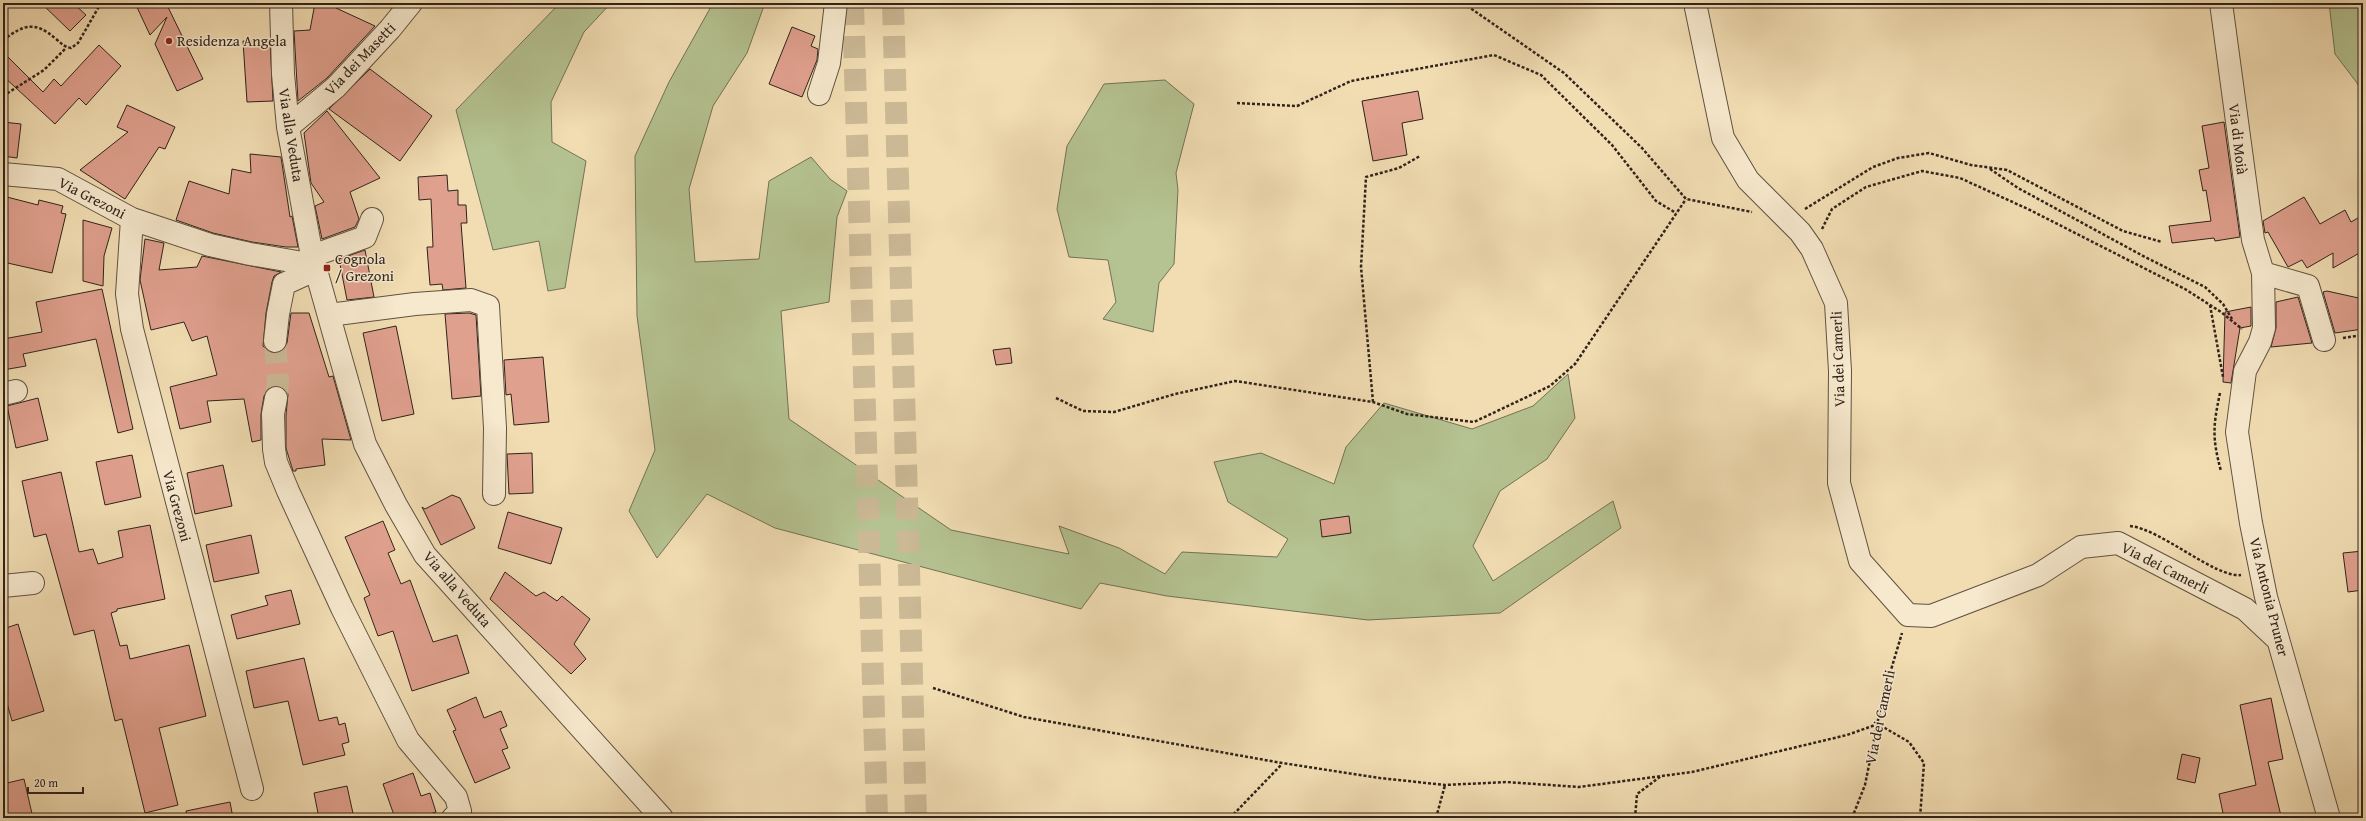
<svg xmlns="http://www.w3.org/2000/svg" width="2366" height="821" viewBox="0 0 2366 821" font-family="'Gentium Book Plus',serif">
<rect width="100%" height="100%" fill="#f2ddb3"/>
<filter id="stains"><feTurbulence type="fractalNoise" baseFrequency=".005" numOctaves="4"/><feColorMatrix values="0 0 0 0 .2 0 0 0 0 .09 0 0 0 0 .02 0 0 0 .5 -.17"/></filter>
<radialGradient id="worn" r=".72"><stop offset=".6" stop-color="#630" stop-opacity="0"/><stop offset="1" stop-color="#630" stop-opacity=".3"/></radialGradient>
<!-- green -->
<path fill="#b5c291" stroke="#727256" d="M 560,3 L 611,3 L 584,32 L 551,102 L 552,142 L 586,161 L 565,288 L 548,291 L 539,241 L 493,250 L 456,110 Z
M 713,3 L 765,3 L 747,53 L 713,106 L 689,189 L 695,262 L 759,259 L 769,181 L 811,157 L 830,179 L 847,191 L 837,217 L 829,302 L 781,311 L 789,419 L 951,530 L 1069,554 L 1059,526 L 1119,548 L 1165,574 L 1182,552 L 1277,557 L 1288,539 L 1228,502 L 1214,462 L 1261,453 L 1334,484 L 1346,447 L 1384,403 L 1472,429 L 1533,406 L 1568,374 L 1575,418 L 1547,459 L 1500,491 L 1473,546 L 1493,581 L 1613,501 L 1621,528 L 1500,613 L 1368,620 L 1167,596 L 1100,583 L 1081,609 L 775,528 L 707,494 L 657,558 L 629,511 L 655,450 L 637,316 L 635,156 L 669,82 Z
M 2329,3 L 2363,3 L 2363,95 L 2357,83 L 2335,54 Z
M 1165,80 L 1194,104 L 1176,173 L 1178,190 L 1174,264 L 1159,283 L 1153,332 L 1103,319 L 1116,302 L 1108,260 L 1069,257 L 1057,209 L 1067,146 L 1104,84 Z"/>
<!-- building -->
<path fill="#e0a08e" stroke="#2f231b" d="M 41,3 L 73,3 L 86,15 L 70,31 Z
M 135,3 L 166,3 L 203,79 L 177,91 L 155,44 L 167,17 L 150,35 Z
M 315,3 L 336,3 L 336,8 L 375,26 L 327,78 L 298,101 L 294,31 L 310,30 Z
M 792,27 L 815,36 L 811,46 L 818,49 L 817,60 L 802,97 L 769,84 Z
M 270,40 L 273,101 L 247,102 L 243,41 Z
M 99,45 L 121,66 L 86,105 L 79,98 L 55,124 L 3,76 L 3,52 L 43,92 L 54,79 L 61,86 Z
M 370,69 L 432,116 L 400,161 L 329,109 Z
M 1418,91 L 1423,119 L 1402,123 L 1407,155 L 1373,161 L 1362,101 Z
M 127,105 L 175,127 L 165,149 L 159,147 L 125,199 L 80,170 L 128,132 L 117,127 Z
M 327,111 L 380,178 L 350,192 L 359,219 L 355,227 L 322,239 L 315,206 L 324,202 L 311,183 L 304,133 Z
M 3,122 L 21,124 L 17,158 L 3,156 Z
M 2224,122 L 2240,237 L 2215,241 L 2214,238 L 2172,243 L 2169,226 L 2211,221 L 2206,190 L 2203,191 L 2199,170 L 2209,168 L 2202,126 Z
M 250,154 L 281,157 L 290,217 L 292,216 L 298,247 L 286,247 L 252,242 L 213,233 L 176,220 L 189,181 L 229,194 L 232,169 L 251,173 Z
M 447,175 L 448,191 L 458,190 L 458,205 L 466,205 L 467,223 L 461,223 L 466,288 L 443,290 L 442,284 L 430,285 L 427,247 L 433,247 L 431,199 L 419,200 L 418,177 Z
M 3,196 L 38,205 L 39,200 L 63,206 L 61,213 L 66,214 L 52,273 L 3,262 Z
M 2304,197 L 2320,224 L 2345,210 L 2351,222 L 2363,215 L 2363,251 L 2333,268 L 2333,253 L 2307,268 L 2302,260 L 2288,267 L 2268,232 L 2265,233 L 2263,221 Z
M 83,220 L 112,228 L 104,256 L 103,286 L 83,281 Z
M 145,239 L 164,243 L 159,270 L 197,267 L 202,256 L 281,272 L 274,276 L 272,282 L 266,313 L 263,346 L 268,351 L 274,353 L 280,352 L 287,343 L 291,313 L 309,313 L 329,377 L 333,376 L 351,440 L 322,439 L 325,465 L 296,469 L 296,471 L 293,471 L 286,448 L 286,415 L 288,394 L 284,389 L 279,386 L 272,386 L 264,396 L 261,414 L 261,440 L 252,442 L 244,399 L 207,401 L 211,422 L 180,429 L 170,387 L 217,375 L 207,336 L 192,341 L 184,322 L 151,330 L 140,280 Z
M 365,250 L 374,297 L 347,300 L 339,259 Z
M 102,289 L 133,429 L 118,433 L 96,339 L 23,354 L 26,366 L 3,370 L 3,339 L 42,332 L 36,302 Z
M 2327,291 L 2363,299 L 2363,329 L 2335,333 L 2323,292 Z
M 2298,297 L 2312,343 L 2271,347 L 2276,328 L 2276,302 Z
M 2251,307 L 2251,326 L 2240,328 L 2231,383 L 2223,382 L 2225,312 Z
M 469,313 L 476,315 L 481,396 L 452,399 L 445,314 Z
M 396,326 L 414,414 L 382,421 L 363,333 Z
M 1010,348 L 1012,363 L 996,365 L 993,350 Z
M 543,357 L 549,422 L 514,425 L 511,394 L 506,395 L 504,360 Z
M 38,398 L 48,440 L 16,448 L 7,406 Z
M 532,453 L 533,493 L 509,494 L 507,454 Z
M 132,455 L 141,497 L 105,505 L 96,462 Z
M 223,465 L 232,506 L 195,514 L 187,473 Z
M 61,472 L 79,552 L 93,549 L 98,564 L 123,557 L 118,531 L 150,525 L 165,599 L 117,609 L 117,611 L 111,613 L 120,646 L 127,645 L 130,659 L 189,645 L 206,716 L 159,728 L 178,805 L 145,813 L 122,719 L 115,721 L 94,630 L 74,635 L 46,534 L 34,537 L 22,481 Z
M 452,495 L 460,498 L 475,528 L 441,545 L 422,507 L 425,509 Z
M 508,512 L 562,528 L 551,564 L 498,548 Z
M 1349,516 L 1351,533 L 1322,537 L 1320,520 Z
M 383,521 L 395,550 L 388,553 L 401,584 L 410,580 L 433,642 L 457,635 L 469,673 L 412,691 L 393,631 L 378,636 L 364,598 L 370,595 L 345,537 Z
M 251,535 L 259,573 L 214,582 L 206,545 Z
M 2363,551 L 2363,590 L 2348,592 L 2343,553 Z
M 505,572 L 536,596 L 544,592 L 557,601 L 562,596 L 590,619 L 574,644 L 586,659 L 571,674 L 490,599 Z
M 291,590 L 300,624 L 237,639 L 231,615 L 268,605 L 265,596 Z
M 18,624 L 44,711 L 12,721 L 3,689 L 3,629 Z
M 304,658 L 319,721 L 337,717 L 339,725 L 345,723 L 349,742 L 342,744 L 345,755 L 303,765 L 288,701 L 254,708 L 246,671 Z
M 476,697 L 484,718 L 501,711 L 507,726 L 500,729 L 508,748 L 502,750 L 510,768 L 475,783 L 453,731 L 456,730 L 447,710 Z
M 2271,698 L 2283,759 L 2268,762 L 2281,816 L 2273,818 L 2224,818 L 2219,794 L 2256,785 L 2240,705 Z
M 2182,754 L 2200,758 L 2195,783 L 2177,779 Z
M 413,773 L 421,796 L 430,793 L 436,812 L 419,818 L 395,818 L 383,784 Z
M 24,779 L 33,818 L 3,818 L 3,784 Z
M 347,786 L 354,818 L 319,818 L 314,793 Z
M 230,802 L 233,818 L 187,818 L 186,811 Z"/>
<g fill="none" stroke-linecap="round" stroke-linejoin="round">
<!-- minor-tunnel -->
<path stroke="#cbb895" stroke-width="22" stroke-dasharray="22 11" stroke-linecap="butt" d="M 275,341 L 278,383 L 276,398"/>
<!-- highway-tunnel -->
<path stroke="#cbb895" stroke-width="22" stroke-dasharray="22 11" stroke-linecap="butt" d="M 853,3 L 877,818
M 893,3 L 916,818"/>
<!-- minor casing -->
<g stroke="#605241" stroke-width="24">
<path id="minor" d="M 281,3 L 283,74 L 288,127 L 312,256 L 365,444 L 396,505 L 425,555 L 662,818
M 1695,3 L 1723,138 L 1748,180 L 1800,232 L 1812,249 L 1836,303 L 1840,371 L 1839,483 L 1860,561 L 1908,615 L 1931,616 L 2038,575 L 2081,547 L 2118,543 L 2245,609 L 2278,640
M 2221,3 L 2253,240 L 2263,273 L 2264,328 L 2260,342 L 2245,371 L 2237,432 L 2251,523 L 2266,597 L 2329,818
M 819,94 L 829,63 L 836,3
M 288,127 L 336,87 L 390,29 L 411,3
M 3,174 L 58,179 L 132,219 L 210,245 L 250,254 L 315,265 L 308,273 L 284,284 L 278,314 L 275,341
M 132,219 L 127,294 L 132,329 L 252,789
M 312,256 L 365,237 L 372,219
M 2263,273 L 2308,286 L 2324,340
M 329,315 L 415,304 L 471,300 L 488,306 L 495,428 L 494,494
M 3,394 L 16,391
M 276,398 L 273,414 L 274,449 L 276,462 L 288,491 L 342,608 L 408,740 L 456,797 L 460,811 L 453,818
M 3,586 L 33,583"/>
</g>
<!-- path -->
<path stroke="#2f231b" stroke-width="2.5" stroke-dasharray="3 2" stroke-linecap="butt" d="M 1463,3 L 1564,73 L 1642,148 L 1686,199 L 1752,212
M 3,40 C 24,25 34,20 56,39 C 61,43 64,47 71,48 L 78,43 L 101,3
M 3,96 L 44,70 L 66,48
M 1237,103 L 1297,106 L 1351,81 L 1494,55 L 1541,75 L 1612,145 L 1656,201 L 1676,213
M 1990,169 L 2018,188 L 2145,257 L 2205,287 L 2223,304 L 2232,319
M 1805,209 L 1873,167 L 1898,158 L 1929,153 L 1971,165 L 2007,170 L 2123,231 L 2162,242
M 1822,229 L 1832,209 L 1866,187 L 1922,171 L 1960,178 L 2030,210 L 2185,289 L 2221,312 L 2242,329
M 2210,305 L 2223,377
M 2343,338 L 2363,335
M 2220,393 C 2213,426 2212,438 2221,471
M 1056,398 L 1083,411 L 1114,412 L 1175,394 L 1235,381 L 1373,402 L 1407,414 L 1474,422 L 1550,386 L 1575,364 L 1686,199
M 1373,402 L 1361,267 L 1366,177 L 1399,168 L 1420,156
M 2130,526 C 2161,529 2215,578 2241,575
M 933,688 L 1024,717 L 1282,763 L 1380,778 L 1445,785 L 1506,782 L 1579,787 L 1692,772 L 1847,735 L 1878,724 L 1909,742 L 1924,763 L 1920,818
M 1230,818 L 1282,764
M 1436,818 L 1445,785
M 1635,818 L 1637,794 L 1661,776
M 1852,818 L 1865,785 L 1882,700 L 1902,633"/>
<!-- minor -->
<use href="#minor" stroke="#f7e9ce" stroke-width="22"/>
</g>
<!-- markers -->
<g fill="#8f2418" stroke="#f7e9ce" stroke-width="1.5">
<circle cx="169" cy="41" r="4"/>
<rect x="323" y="264" width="8" height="8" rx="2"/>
</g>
<g text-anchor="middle" stroke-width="3" stroke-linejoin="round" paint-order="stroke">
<!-- poi labels -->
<g font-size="15" fill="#2f231b" stroke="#f7e9ce" text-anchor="start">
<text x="177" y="46">Residenza Angela</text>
<text x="335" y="264">Cognola<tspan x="335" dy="17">/ Grezoni</tspan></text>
</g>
<!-- street labels -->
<g font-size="15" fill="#2f231b" stroke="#f7e9ce">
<text transform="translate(360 59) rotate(-46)" y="5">Via dei Masetti</text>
<text transform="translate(291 135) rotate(81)" y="5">Via alla Veduta</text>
<text transform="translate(2238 139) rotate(83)" y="5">Via di Moià</text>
<text transform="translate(92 198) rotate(27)" y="5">Via Grezoni</text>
<text transform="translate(1838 359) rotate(-92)" y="5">Via dei Camerli</text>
<text transform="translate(177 506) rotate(75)" y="5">Via Grezoni</text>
<text transform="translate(2165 568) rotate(27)" y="5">Via dei Camerli</text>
<text transform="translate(457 589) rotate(49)" y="5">Via alla Veduta</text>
<text transform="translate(2269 597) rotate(76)" y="5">Via Antonia Pruner</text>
<text transform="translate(1880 717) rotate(-78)" y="5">Via dei Camerli</text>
</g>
</g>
<!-- margin -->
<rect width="2366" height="821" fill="none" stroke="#f2ddb3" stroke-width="16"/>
<rect x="4" y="4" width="2358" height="813" fill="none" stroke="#2f231b" stroke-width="2"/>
<rect x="8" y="8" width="2350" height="805" fill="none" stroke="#2f231b"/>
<!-- scale -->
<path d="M28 787v6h55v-6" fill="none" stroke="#2f231b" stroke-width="2"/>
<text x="34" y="787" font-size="12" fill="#2f231b" stroke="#f7e9ce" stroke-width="3" paint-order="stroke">20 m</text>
<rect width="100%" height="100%" filter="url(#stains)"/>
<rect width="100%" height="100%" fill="url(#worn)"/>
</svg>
